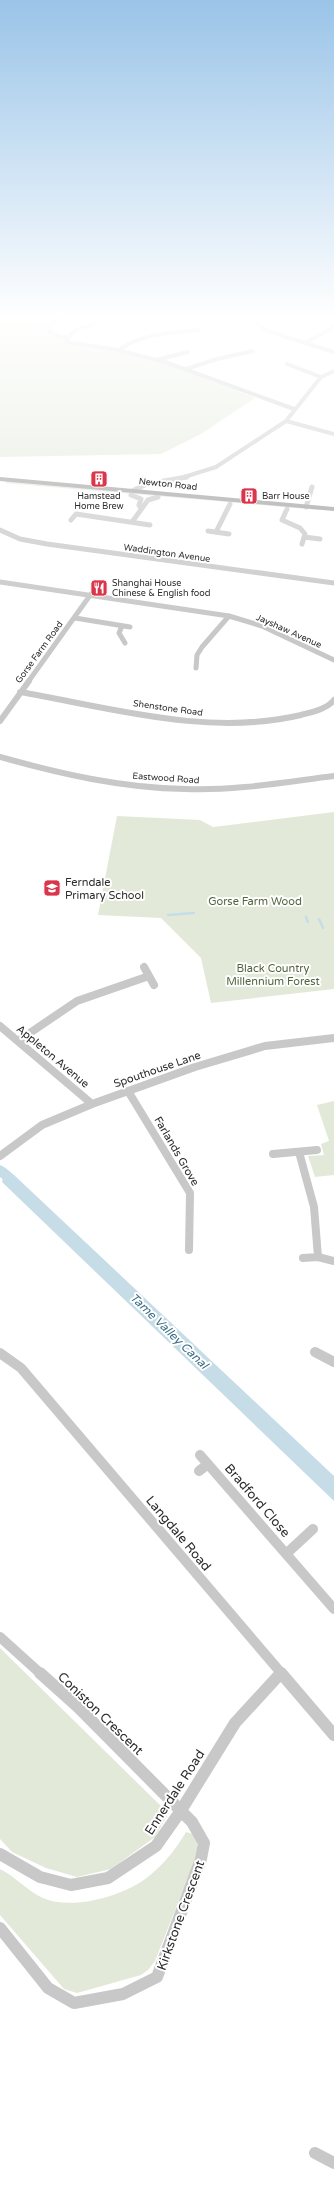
<svg xmlns="http://www.w3.org/2000/svg" width="334" height="2189" viewBox="0 0 334 2189" font-family="'Varela Round',sans-serif">
<rect width="100%" height="100%" fill="#fff"/>
<!-- green -->
<path fill="#e2e9d9" d="M 0,315 L 68,315 C 59,317 46,321 46,332 L 52,336 L 66,340 L 65,342 L 115,350 L 164,363 L 255,398 L 201,434 L 161,454 L 0,457 Z
M 7,481 L 319,509 L 319,510 L 5,483 Z
M 334,812 L 334,989 L 211,1003 L 201,958 L 161,918 L 98,915 L 117,816 L 200,820 L 213,827 Z
M 334,1101 L 334,1175 L 315,1177 L 308,1156 L 324,1155 L 321,1144 L 329,1141 L 317,1105 Z
M 0,1648 L 163,1808 L 167,1816 L 155,1837 L 111,1869 L 77,1877 L 46,1868 L 12,1852 L 0,1839 Z
M 186,1832 L 193,1834 L 197,1842 L 198,1852 L 155,1961 L 148,1970 L 141,1975 L 77,1993 L 64,1989 L 0,1915 L 0,1869 C 15,1876 27,1891 43,1898 C 72,1911 125,1896 149,1876 C 163,1865 177,1848 186,1832 Z"/>
<!-- water -->
<path fill="#c6dde8" d="M 4,1174 L 14,1175 L 334,1476 L 334,1501 L 2,1182 Z"/>
<g fill="none" stroke-linecap="round" stroke-linejoin="round">
<!-- stream -->
<path stroke="#c6dde8" stroke-width="2.5" d="M 168,915 L 194,913
M 306,917 L 308,922
M 319,919 L 323,928"/>
<!-- canal -->
<path fill="#c6dde8" fill-rule="evenodd" d="M 0,1165 C 7,1168 16,1176 20,1183 L 18,1186 C 10,1189 6,1182 0,1177 Z"/>
<!-- minor-far5 -->
<path stroke="#c8c8c8" stroke-width="4" d="M 271,315 L 263,317 L 255,323 L 268,331 L 334,352
M 94,323 L 96,324 L 78,329 L 71,334 L 66,342 L 113,349 L 165,362 L 294,409
M 68,337 L 60,337 L 50,332 L 49,328 L 56,320 L 74,315
M 305,343 L 334,327
M 119,350 C 142,333 170,333 198,330
M 156,360 L 188,352
M 287,364 L 321,377
M 186,369 L 217,359 L 253,351
M 286,421 L 334,434
M 181,478 L 216,467 L 286,421 L 321,377 L 334,371"/>
<!-- minor-far4 -->
<path stroke="#c8c8c8" stroke-width="5" d="M 134,490 L 147,484 L 187,477
M 131,495 L 141,499 L 139,505 L 141,508
M 306,507 L 312,487
M 287,509 L 282,520 L 300,528 L 305,534 L 302,544
M 71,520 L 76,514 L 150,525
M 132,522 L 148,500 L 158,497
M 0,530 L 20,539 L 47,544 L 334,583
M 208,531 L 229,534
M 216,532 L 230,504
M 304,537 L 320,539
M 0,582 L 229,616 L 262,626 L 334,660
M 75,618 L 130,627
M 122,626 L 119,633 L 125,643
M 196,668 L 197,655 L 202,647 L 229,616
M 28,682 L 91,594"/>
<!-- minor-far3 -->
<path stroke="#c8c8c8" stroke-width="6" d="M 20,692 C 111,708 209,737 301,715 C 312,712 327,709 334,700
M 0,721 L 29,681
M 0,757 C 61,774 122,788 185,789 C 235,791 285,782 334,776"/>
<!-- minor-far2 -->
<path stroke="#c8c8c8" stroke-width="8" d="M 144,967 L 154,985
M 0,1026 L 92,1104
M 18,1041 L 77,1001 L 149,976
M 128,1091 L 190,1193 L 189,1250
M 299,1152 L 314,1207 L 318,1257
M 273,1154 L 317,1150
M 0,1156 L 42,1125 L 92,1104 L 195,1067 L 265,1046 L 334,1038
M 303,1258 L 318,1257 L 334,1261"/>
<!-- minor-far1 -->
<path stroke="#c8c8c8" stroke-width="10" d="M 315,1352 L 334,1362
M 0,1353 L 21,1368 L 282,1674
M 200,1455 L 334,1609
M 199,1471 L 208,1464
M 286,1554 L 313,1529
M 0,1637 L 41,1674"/>
<!-- minor -->
<path stroke="#c8c8c8" stroke-width="12" d="M 281,1673 L 334,1735
M 0,1854 L 40,1877 L 71,1885 L 108,1878 L 156,1846 L 180,1812 L 235,1723 L 280,1674
M 0,1928 L 48,1988 L 74,2003 L 123,1994 L 157,1977 L 201,1859 L 204,1843 L 192,1822 L 78,1707 L 40,1673
M 315,2153 L 334,2163"/>
<!-- trunk -->
<path fill="#9a9a9a" fill-rule="evenodd" d="M 0,477 L 334,507 L 334,511 L 0,481 Z"/>
</g>
<!-- sky -->
<linearGradient id="sky" x2="0" y2="1"><stop stop-color="#9ac4e8"/><stop offset="0.51" stop-color="#fff"/><stop offset="1" stop-color="#fff" stop-opacity="0"/></linearGradient>
<rect width="334" height="622" fill="url(#sky)"/>
<!-- icons -->
<defs>
<g id="building-square" transform="scale(0.9)"><rect x="-9" y="-9" width="18" height="18" rx="4" fill="#da364b" stroke="#fff"/><path d="M-4-6H4V6H1V3H-1V6H-4ZM-2.5-4.3h1.7v1.8h-1.7ZM.8-4.3h1.7v1.8H.8ZM-2.5-1h1.7V.8h-1.7ZM.8-1h1.7V.8H.8Z" fill="#fff"/></g>
<g id="restaurant-square" transform="scale(0.9)"><rect x="-9" y="-9" width="18" height="18" rx="4" fill="#da364b" stroke="#fff"/><path d="M-5-6h1v4h1v-4h1v4h1v-4h1v5L-1.5 .5V6h-2V.5L-5-1ZM5-6V6H3V1.5H1.5Q1.5-4 5-6Z" fill="#fff"/></g>
<g id="school-square" transform="scale(0.9)"><rect x="-9" y="-9" width="18" height="18" rx="4" fill="#da364b" stroke="#fff"/><path d="M0-5L7-2L0 1L-7-2ZM-4 1L0 2.5L4 1V4Q0 6-4 4Z" fill="#fff"/></g>
</defs>
<g fill-rule="evenodd">
<use href="#building-square" x="99" y="479"/>
<use href="#building-square" x="249" y="496"/>
<use href="#restaurant-square" x="99" y="588"/>
<use href="#school-square" x="52" y="888"/>
</g>
<g text-anchor="middle" stroke-width="4" stroke-linejoin="round" paint-order="stroke">
<!-- far-street labels -->
<g font-size="9" fill="#2b2b2b" stroke="#fff">
<text transform="translate(168 484) rotate(6)" y="3">Newton Road</text>
<text transform="translate(167 553) rotate(8)" y="3">Waddington Avenue</text>
<text transform="translate(289 631) rotate(24)" y="3">Jayshaw Avenue</text>
<text transform="translate(39 652) rotate(-54)" y="3">Gorse Farm Road</text>
<text transform="translate(168 708) rotate(8)" y="3">Shenstone Road</text>
<text transform="translate(166 778) rotate(4)" y="3">Eastwood Road</text>
</g>
<!-- far-poi labels -->
<g font-size="9" fill="#2b2b2b" stroke="#fff" text-anchor="start">
<text x="99" y="499" text-anchor="middle">Hamstead<tspan x="99" dy="10">Home Brew</tspan></text>
<text x="262" y="499">Barr House</text>
<text x="112" y="586">Shanghai House<tspan x="112" dy="10">Chinese &amp; English food</tspan></text>
</g>
<!-- poi labels -->
<g font-size="11" fill="#2b2b2b" stroke="#fff" text-anchor="start">
<text x="65" y="886">Ferndale<tspan x="65" dy="13">Primary School</tspan></text>
</g>
<!-- park labels -->
<g font-size="11" fill="#51643c" stroke="#fff">
<text x="255" y="905">Gorse Farm Wood</text>
<text x="273" y="972">Black Country<tspan x="273" dy="13">Millennium Forest</tspan></text>
</g>
<!-- street labels -->
<g font-size="11" fill="#2b2b2b" stroke="#fff">
<text transform="translate(53 1056) rotate(40)" y="4">Appleton Avenue</text>
<text transform="translate(157 1069) rotate(-19)" y="4">Spouthouse Lane</text>
<text transform="translate(177 1151) rotate(60)" y="4">Farlands Grove</text>
</g>
<!-- water labels -->
<g font-size="12" font-style="italic" fill="#3f7088" stroke="#fff">
<text transform="translate(169 1331) rotate(44)" y="4">Tame Valley Canal</text>
</g>
<!-- near-street labels -->
<g font-size="13" fill="#2b2b2b" stroke="#fff">
<text transform="translate(258 1500) rotate(49)" y="5">Bradford Close</text>
<text transform="translate(179 1533) rotate(50)" y="5">Langdale Road</text>
<text transform="translate(101 1713) rotate(44)" y="5">Coniston Crescent</text>
<text transform="translate(174 1792) rotate(-57)" y="5">Ennerdale Road</text>
<text transform="translate(180 1915) rotate(-70)" y="5">Kirkstone Crescent</text>
</g>
</g>
</svg>
